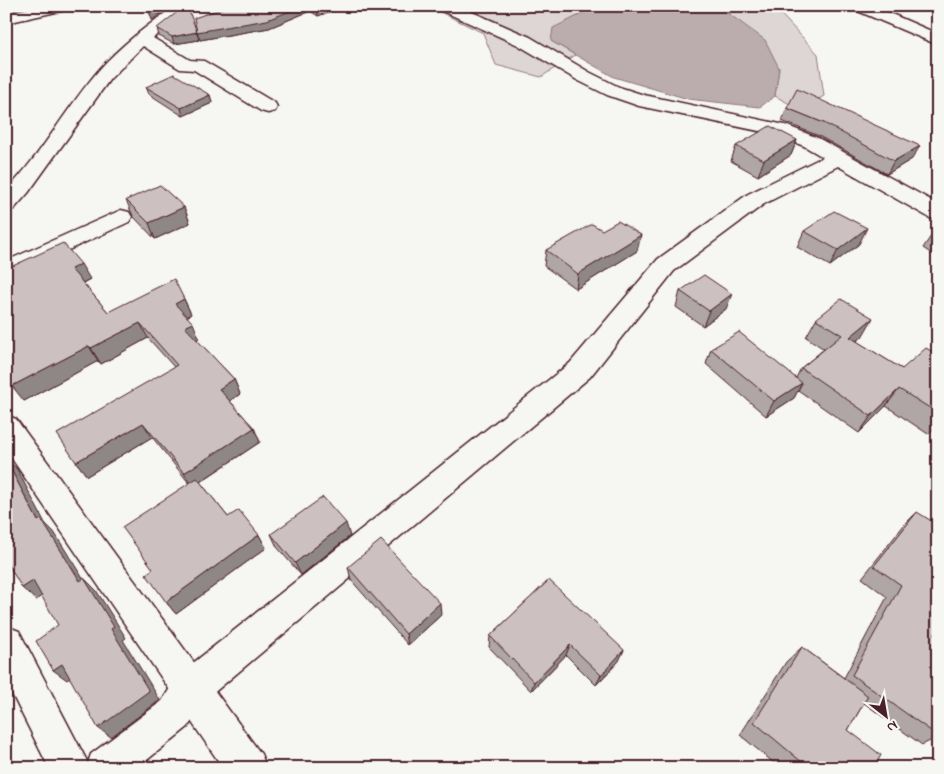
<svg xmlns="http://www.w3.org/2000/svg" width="944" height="774" viewBox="0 0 944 774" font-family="'Indie Flower',sans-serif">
<rect width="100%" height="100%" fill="#f6f6f2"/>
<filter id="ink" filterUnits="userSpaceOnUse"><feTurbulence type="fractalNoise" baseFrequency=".02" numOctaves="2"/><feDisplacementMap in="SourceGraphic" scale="10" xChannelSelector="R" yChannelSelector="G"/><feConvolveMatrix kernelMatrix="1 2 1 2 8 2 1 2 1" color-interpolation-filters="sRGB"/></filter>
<g filter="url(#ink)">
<!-- green -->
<path fill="#ddd6d5" stroke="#947a80" d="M 444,6 L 598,6 L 551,41 L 575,55 L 541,77 L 496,65 L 483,33 L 438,11 Z
M 710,6 L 775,8 L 818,54 L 824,96 L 799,109 L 775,96 L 779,68 L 729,14 Z"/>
<!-- water -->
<path fill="#bbadae" stroke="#8e747a" d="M 598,6 L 710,6 L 729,14 L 765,40 L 779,68 L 775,96 L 760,107 L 688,99 L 614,77 L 551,41 L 553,28 Z"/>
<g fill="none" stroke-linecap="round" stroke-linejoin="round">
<!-- minor casing -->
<g stroke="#4a1f2b" stroke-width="3">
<path id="minor" d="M 40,6 L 72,6 L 70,9 L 6,23 L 6,13 Z
M 175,6 L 194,6 L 153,38 L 190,60 L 204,61 L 275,103 L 277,107 L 275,111 L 268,113 L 261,111 L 194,70 L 180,69 L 143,46 L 110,79 L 28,193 L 14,209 L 6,211 L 6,191 C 42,154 66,108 99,70 C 121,45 148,25 175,6 Z
M 436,6 L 458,6 L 530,37 L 589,72 L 619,87 L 644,95 L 785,125 L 818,138 L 938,204 L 938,220 L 930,218 L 838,166 L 764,204 L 674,271 L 590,377 L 204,701 L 188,727 L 137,768 L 49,768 L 6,682 L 6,626 L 19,631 L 88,763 L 91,754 L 162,701 L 178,675 L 570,363 L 658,259 L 748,194 L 823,157 L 804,146 L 773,134 L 639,106 L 607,95 L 577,80 L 518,45 L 438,9 Z
M 851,6 L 873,6 L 938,34 L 938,45 L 853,9 Z
M 121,210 L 129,212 L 132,217 L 129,222 L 6,279 L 6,261 Z"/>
</g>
<!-- secondary casing -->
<g stroke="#4a1f2b" stroke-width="3">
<path id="secondary" d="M 6,415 L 16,419 L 261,754 L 267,768 L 223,768 L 6,450 Z"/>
</g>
<!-- minor -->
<use href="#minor" fill="#f6f6f2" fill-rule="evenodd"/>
<!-- secondary -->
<use href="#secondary" fill="#f6f6f2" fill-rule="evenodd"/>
</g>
<!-- wall -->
<path fill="#afa6a5" stroke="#4a1f2b" d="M 229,6 L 345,6 L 318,16 L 310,11 L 269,28 L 200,40 Z
M 157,28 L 199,40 L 174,44 L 159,36 Z
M 146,87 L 210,95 L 212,103 L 183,116 L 149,94 Z
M 787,108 L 912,159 L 887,174 L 819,136 L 782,121 Z
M 797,140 L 791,155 L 758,176 L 731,161 L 736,146 Z
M 126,200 L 184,207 L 190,223 L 155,239 L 133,216 Z
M 602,230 L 637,251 L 576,289 L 544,266 L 546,250 Z
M 804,231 L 859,244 L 830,266 L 797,247 Z
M 938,231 L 938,258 L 923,248 L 933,233 Z
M 6,269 L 90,279 L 83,283 L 108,312 L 184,299 L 191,314 L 187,317 L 199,338 L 197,340 L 234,379 L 240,394 L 230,401 L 254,428 L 260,442 L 200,482 L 228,517 L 259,535 L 266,548 L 176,614 L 166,602 L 153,569 L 189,483 L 152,437 L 87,476 L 76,462 L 174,367 L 148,338 L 101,364 L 98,361 L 24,401 Z
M 680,291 L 726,309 L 703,326 L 676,307 Z
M 816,319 L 862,337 L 856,341 L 902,369 L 938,355 L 938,425 L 928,434 L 886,406 L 859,433 L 798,390 L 794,398 L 766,416 L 706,364 L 711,349 L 796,378 L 801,368 L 824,349 L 806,337 Z
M 917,512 L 934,635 L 938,638 L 938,737 L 922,745 L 864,703 L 848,730 L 874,768 L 780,768 L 740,735 L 786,662 L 802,647 L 844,678 L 887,597 L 862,578 L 904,525 Z
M 271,534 L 350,536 L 301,575 L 277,547 Z
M 348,567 L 441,615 L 408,645 L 351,580 Z
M 549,580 L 619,661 L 596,685 L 566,655 L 531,691 L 489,647 L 490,636 Z"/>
<!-- shaded-wall -->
<path fill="#8f8786" stroke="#4a1f2b" d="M 147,6 L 171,6 L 152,20 Z
M 303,6 L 309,6 L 310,11 L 269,28 L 200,40 L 197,32 Z
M 324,6 L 345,6 L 318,16 L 317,9 Z
M 197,32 L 199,40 L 174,44 L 172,37 Z
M 210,95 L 212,103 L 183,116 L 181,108 Z
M 797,140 L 791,155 L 758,176 L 764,160 Z
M 920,146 L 912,159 L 887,174 L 894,161 Z
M 184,207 L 190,223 L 155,239 L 149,223 Z
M 867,228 L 859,244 L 830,266 L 838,250 Z
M 641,235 L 637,251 L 576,289 L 578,274 Z
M 81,264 L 90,279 L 80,284 L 71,269 Z
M 732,294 L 726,309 L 703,326 L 709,311 Z
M 184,299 L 191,314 L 182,320 L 175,304 Z
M 873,318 L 862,337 L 839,355 L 850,337 Z
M 140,323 L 148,338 L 101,364 L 91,348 Z
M 193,323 L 199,338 L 192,343 L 185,327 Z
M 89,346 L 98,361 L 24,401 L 12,386 Z
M 234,379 L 240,394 L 225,404 L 219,389 Z
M 802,383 L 794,398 L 766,416 L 774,401 Z
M 899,389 L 886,406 L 859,433 L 871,416 Z
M 143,423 L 152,437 L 87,476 L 76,462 Z
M 254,428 L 260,442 L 192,487 L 184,473 Z
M 6,458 L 17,469 L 45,523 L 54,532 L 92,593 L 80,581 L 38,521 L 6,460 Z
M 346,523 L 350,536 L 301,575 L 295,563 Z
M 259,535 L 266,548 L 176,614 L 166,602 Z
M 84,578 L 96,590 L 126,638 L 123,640 L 160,700 L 111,737 L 98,728 L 111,629 Z
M 33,581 L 46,593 L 36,600 L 22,588 Z
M 440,603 L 441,615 L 408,645 L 406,634 Z
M 570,645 L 566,655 L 531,691 L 534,682 Z
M 624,650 L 619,661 L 596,685 L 601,675 Z
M 62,664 L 75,674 L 67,680 L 53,670 Z
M 6,742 L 15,768 L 6,768 Z"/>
<!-- building -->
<path fill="#ccc1c0" stroke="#4a1f2b" d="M 185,6 L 187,6 L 197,32 L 172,37 L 157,28 Z
M 229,6 L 303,6 L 267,20 L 197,32 L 194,18 Z
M 313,6 L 324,6 L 317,9 Z
M 174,74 L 210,95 L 181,108 L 146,87 Z
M 797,89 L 920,146 L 894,161 L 824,123 L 787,108 Z
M 770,126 L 797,140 L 764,160 L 736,146 Z
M 160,185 L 184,207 L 149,223 L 126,200 Z
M 834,211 L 867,228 L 838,250 L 804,231 Z
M 618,221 L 641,235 L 578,274 L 546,250 L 592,224 L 602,230 Z
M 938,231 L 938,236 L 933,233 Z
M 63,243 L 81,264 L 71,269 L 108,312 L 174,279 L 184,299 L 175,304 L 193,323 L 185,327 L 234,379 L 219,389 L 254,428 L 184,473 L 143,423 L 76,462 L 57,434 L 177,365 L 140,323 L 91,348 L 89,346 L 12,386 L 6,377 L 6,269 Z
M 704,275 L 732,294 L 709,311 L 680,291 Z
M 841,299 L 873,318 L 850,337 L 902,369 L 926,348 L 938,355 L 938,413 L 899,389 L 871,416 L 801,368 L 842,335 L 816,319 Z
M 739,332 L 802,383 L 774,401 L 711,349 Z
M 6,460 L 38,521 L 41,519 L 80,581 L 84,578 L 114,627 L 111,629 L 149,691 L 98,728 L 62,664 L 53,670 L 36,641 L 58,625 L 33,581 L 22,588 L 6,561 Z
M 197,478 L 228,517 L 239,510 L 259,535 L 166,602 L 146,574 L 153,569 L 122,527 Z
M 323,497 L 346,523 L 295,563 L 271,534 Z
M 917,512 L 938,525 L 938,629 L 934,635 L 938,638 L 938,736 L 852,675 L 901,585 L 874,566 Z
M 381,540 L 440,603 L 406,634 L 348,567 Z
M 549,580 L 624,650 L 601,675 L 570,645 L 534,682 L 490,636 Z
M 802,647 L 868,696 L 848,730 L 881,755 L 874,768 L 809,768 L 754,722 Z"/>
</g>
<!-- margin -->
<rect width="944" height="774" fill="none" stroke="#f6f6f2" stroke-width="25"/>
<rect x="12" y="12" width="919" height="749" fill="none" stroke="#4a1f2b" stroke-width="2" filter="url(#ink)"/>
<!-- north arrow -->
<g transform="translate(886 716) rotate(149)" stroke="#f6f6f2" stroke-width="4" paint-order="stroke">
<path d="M0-4L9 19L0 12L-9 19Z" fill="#4a1f2b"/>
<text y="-8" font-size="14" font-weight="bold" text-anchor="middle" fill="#4a1f2b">N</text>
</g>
</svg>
